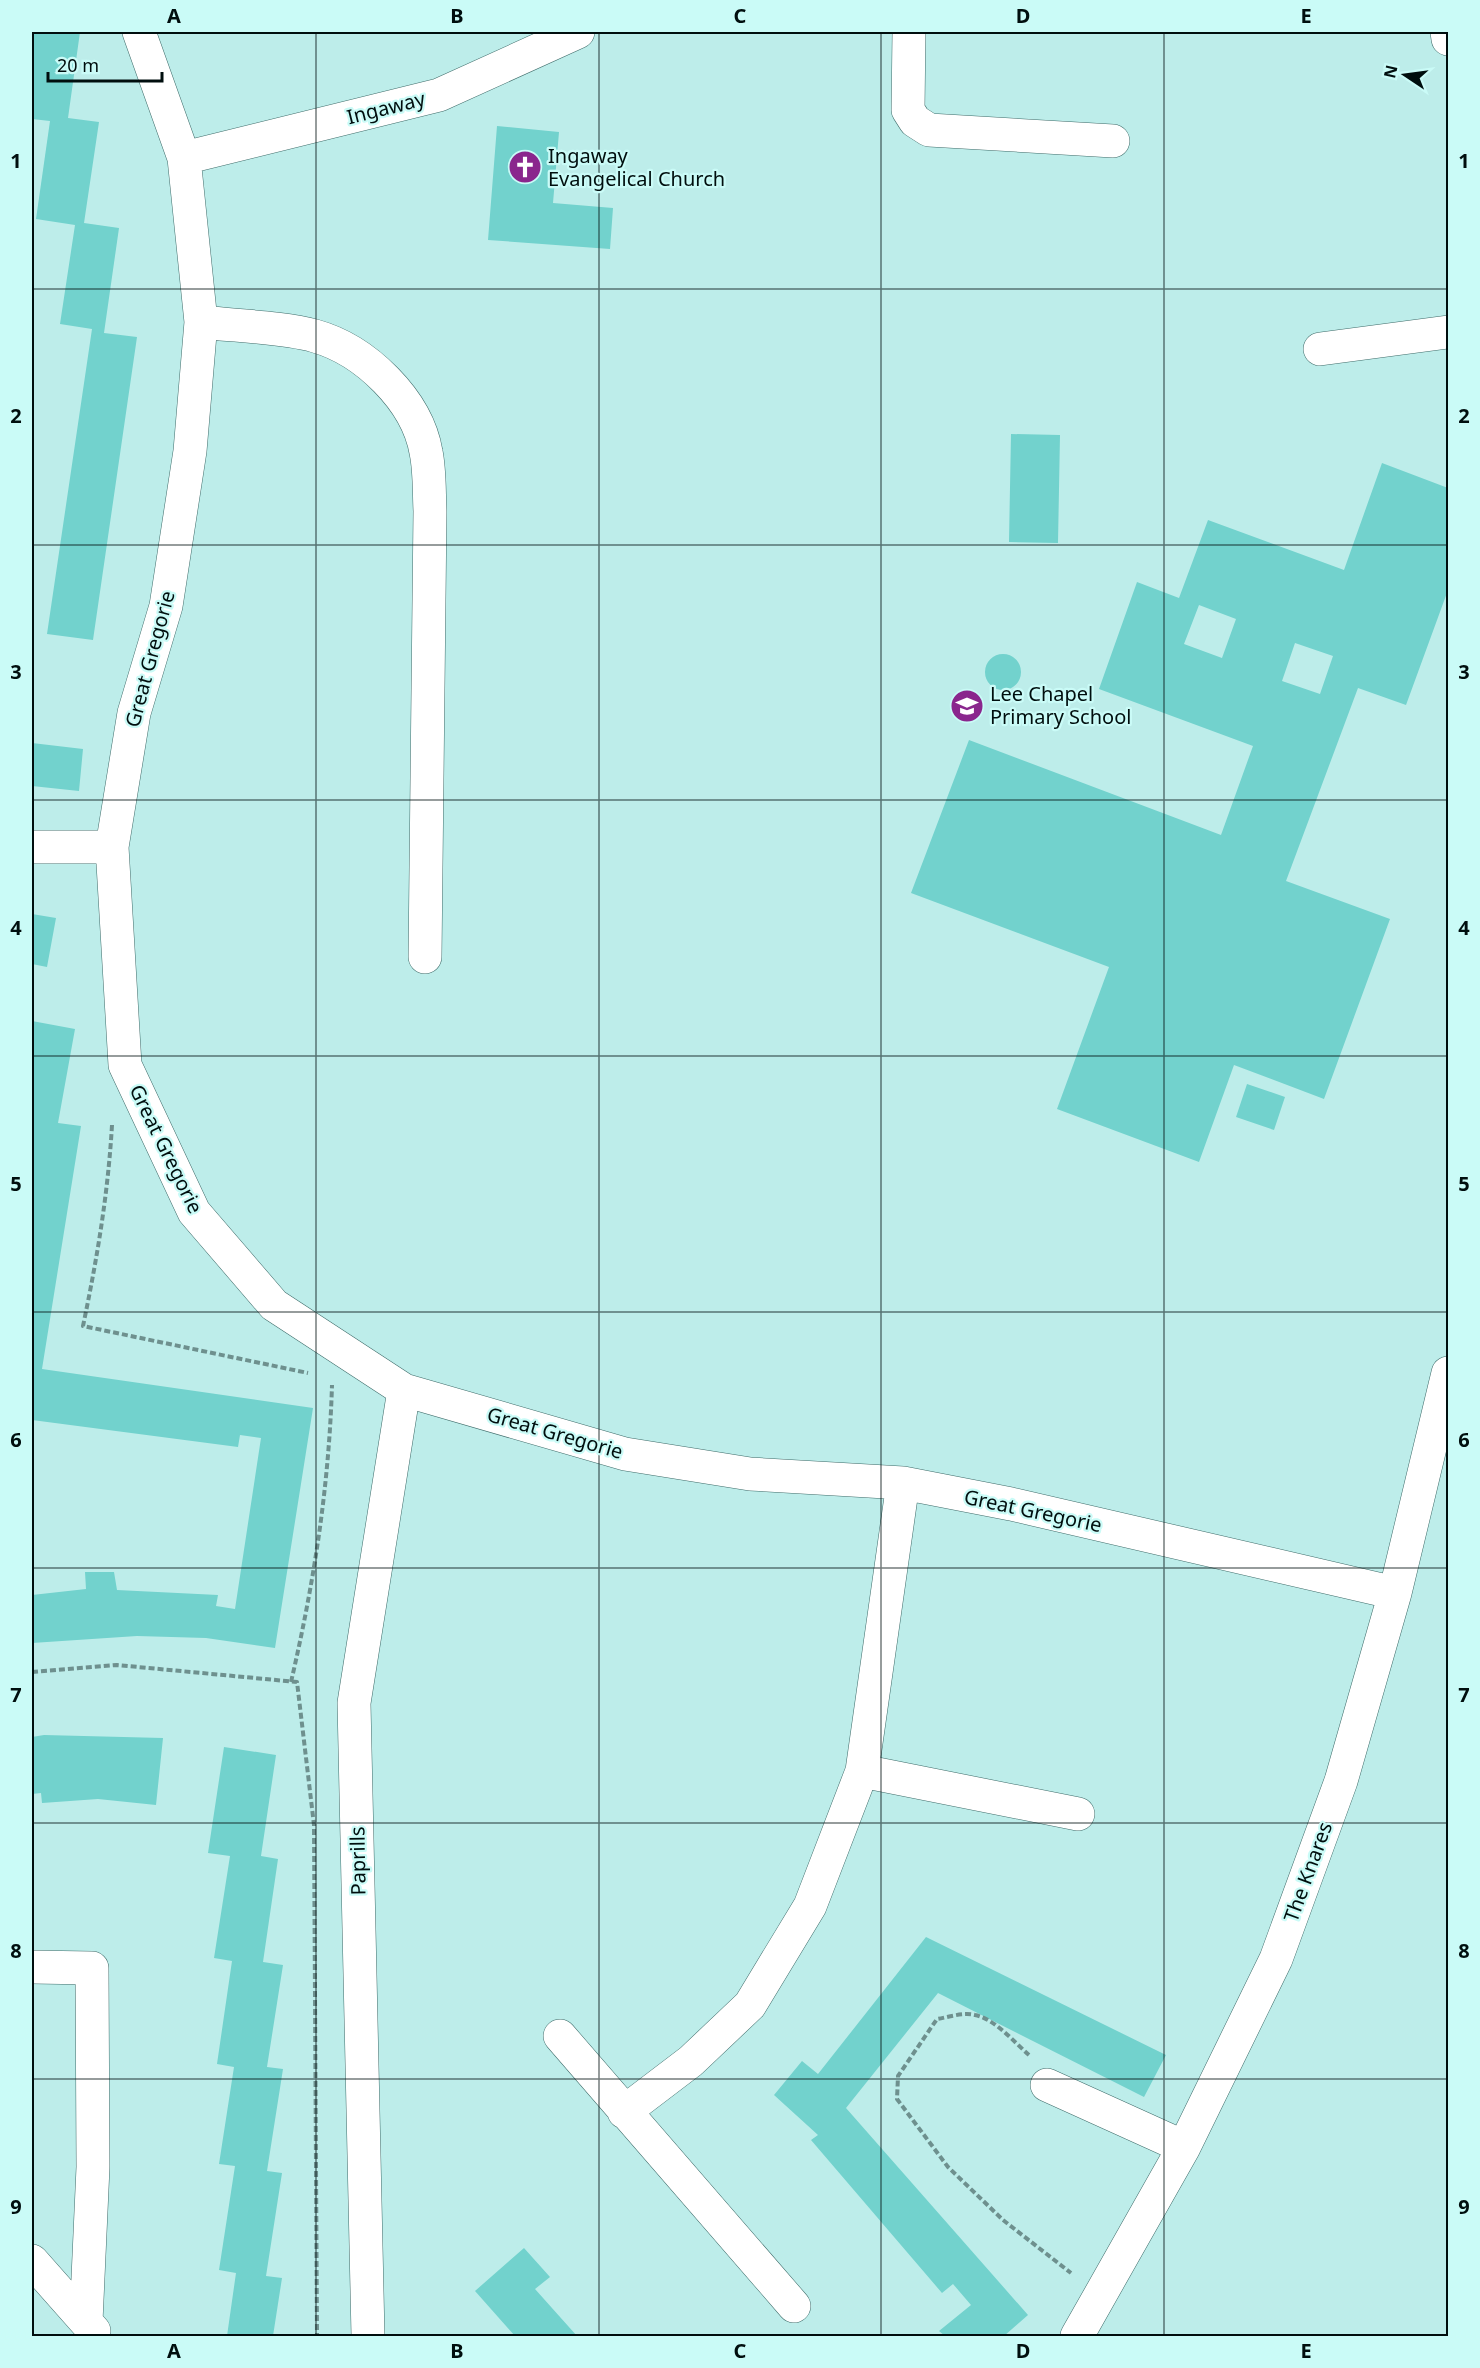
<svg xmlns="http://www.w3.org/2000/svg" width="1480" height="2368" viewBox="0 0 1480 2368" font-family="'Noto Sans',sans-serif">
<rect width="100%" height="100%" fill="#bdedea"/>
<!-- building -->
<path fill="#72d2cd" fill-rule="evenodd" d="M 32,32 L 80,32 L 68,118 L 99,122 L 84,223 L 119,228 L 104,333 L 137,337 L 93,640 L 47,634 L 92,329 L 60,324 L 75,225 L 36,219 L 50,121 L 32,119 Z
M 497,126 L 559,132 L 553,203 L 613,208 L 610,249 L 488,240 Z
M 1011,434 L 1060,435 L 1058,543 L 1009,542 Z
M 1382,463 L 1448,488 L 1448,590 L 1406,705 L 1358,688 L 1286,881 L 1390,919 L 1324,1099 L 1234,1065 L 1199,1162 L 1057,1109 L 1109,967 L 911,893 L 969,740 L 1221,835 L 1253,746 L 1099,689 L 1137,582 L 1179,598 L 1208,520 L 1344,570 ZM 1199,605 L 1236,619 L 1222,658 L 1184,644 ZM 1295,643 L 1333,656 L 1320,694 L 1282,681 Z
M985 672a18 18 0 1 1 36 0a18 18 0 1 1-36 0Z
M 32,743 L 83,749 L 79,791 L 32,786 Z
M 32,914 L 56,918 L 47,967 L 32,964 Z
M 32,1021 L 75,1029 L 58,1123 L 81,1126 L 42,1369 L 313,1408 L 275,1648 L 206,1638 L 137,1636 L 32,1643 L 32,1595 L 86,1589 L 85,1572 L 114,1572 L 117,1590 L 218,1595 L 216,1606 L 235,1609 L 261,1438 L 240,1435 L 238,1447 L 32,1420 Z
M 1247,1084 L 1285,1097 L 1274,1130 L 1236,1117 Z
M 44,1735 L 163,1738 L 156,1805 L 98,1799 L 42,1803 L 41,1793 L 32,1794 L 32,1737 Z
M 224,1747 L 276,1755 L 261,1856 L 278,1859 L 263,1962 L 283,1965 L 267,2067 L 283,2069 L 267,2171 L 282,2173 L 266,2276 L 282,2278 L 273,2336 L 227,2336 L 236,2273 L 219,2270 L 235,2166 L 219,2164 L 234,2067 L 217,2064 L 232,1961 L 214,1958 L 230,1856 L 208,1853 Z
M 926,1937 L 1166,2055 L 1144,2097 L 938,1993 L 846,2108 L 1028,2315 L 1004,2336 L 945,2336 L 939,2331 L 971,2305 L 953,2284 L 942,2293 L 811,2140 L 818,2135 L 774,2095 L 802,2061 L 818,2074 Z
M 524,2248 L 550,2277 L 535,2289 L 577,2336 L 515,2336 L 475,2291 Z"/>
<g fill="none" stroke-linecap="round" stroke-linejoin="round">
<!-- minor casing -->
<g stroke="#3f6c6a" stroke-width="34">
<path id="minor" d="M 139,32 L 184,158 L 201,322 L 190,451 L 166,606 L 134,713 L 112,847 L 125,1065 L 194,1212 L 274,1305 L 404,1390 L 625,1454 L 750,1474 L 903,1483 L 1011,1504 L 1395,1593
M 909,32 L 908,110 L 915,121 L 929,130 L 1113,141
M 1447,32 L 1448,39
M 184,158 L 439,95 L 578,32
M 201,322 C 235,326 283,327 315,336 C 365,350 417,400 426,452 C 430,471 429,492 430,511 L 425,957
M 1320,349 L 1448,332
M 32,847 L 112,847
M 862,1771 L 1078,1814
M 32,1967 L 92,1968 L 93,2167 L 86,2322
M 560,2036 L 794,2306
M 1047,2085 L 1184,2147
M 624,2112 L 691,2061 L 750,2005 L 810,1906 L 862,1771 L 903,1483
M 32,2261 L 94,2331
M 368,2336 L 354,1703 L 404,1390
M 1077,2336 L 1184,2147 L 1276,1959 L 1341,1781 L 1395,1593 L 1448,1373"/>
</g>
<!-- path -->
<path stroke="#6e908e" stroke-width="4" stroke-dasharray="6 3" stroke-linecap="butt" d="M 112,1125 C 108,1194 97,1259 83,1326 L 308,1373
M 32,1672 L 117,1665 L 297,1682 L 314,1825 L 317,2336
M 291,1682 C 314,1583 329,1486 332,1385
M 1029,2055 C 1014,2042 995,2019 975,2015 C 963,2012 949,2017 937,2019 L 898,2076 L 897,2099 L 948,2167 L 1003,2220 L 1071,2273"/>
<!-- minor -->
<use href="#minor" stroke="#fff" stroke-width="33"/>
</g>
<!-- grid -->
<path fill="none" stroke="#000e0e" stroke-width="1.5" stroke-opacity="0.55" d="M 316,32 L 316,2336M 599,32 L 599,2336M 881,32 L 881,2336M 1164,32 L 1164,2336M 32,289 L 1448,289M 32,545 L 1448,545M 32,800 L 1448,800M 32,1056 L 1448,1056M 32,1312 L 1448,1312M 32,1568 L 1448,1568M 32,1823 L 1448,1823M 32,2079 L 1448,2079"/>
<!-- icons -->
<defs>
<g id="church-disc" transform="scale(1.725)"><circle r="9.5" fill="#8a268d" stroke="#cafbf7"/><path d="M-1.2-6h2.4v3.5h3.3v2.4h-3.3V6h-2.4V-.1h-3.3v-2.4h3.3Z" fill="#fff"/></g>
<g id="school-disc" transform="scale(1.725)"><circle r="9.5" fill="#8a268d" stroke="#cafbf7"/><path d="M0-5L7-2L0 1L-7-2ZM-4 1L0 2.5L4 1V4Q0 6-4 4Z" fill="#fff"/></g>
</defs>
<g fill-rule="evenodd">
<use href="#church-disc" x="525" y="167"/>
<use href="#school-disc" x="967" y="706"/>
</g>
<g text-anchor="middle" stroke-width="4.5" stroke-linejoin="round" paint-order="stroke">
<!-- street labels -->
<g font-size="20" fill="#000e0e" stroke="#cafbf7">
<text transform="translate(386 108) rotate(-14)" y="7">Ingaway</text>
<text transform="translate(150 659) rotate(-75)" y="7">Great Gregorie</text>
<text transform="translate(166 1149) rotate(64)" y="7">Great Gregorie</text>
<text transform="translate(555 1433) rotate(16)" y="7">Great Gregorie</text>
<text transform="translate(1033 1511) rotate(12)" y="7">Great Gregorie</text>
<text transform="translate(358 1861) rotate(-91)" y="7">Paprills</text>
<text transform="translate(1308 1872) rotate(-70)" y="7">The Knares</text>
</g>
<!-- poi labels -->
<g font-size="20" fill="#000e0e" stroke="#cafbf7" text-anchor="start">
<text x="548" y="163">Ingaway<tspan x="548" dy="23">Evangelical Church</tspan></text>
<text x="990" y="701">Lee Chapel<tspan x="990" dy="23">Primary School</tspan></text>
</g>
</g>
<!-- border -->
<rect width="1480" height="2368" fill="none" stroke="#cafbf7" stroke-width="66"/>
<!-- north arrow -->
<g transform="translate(1405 75) rotate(283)" stroke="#cafbf7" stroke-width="4.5" paint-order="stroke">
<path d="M0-4.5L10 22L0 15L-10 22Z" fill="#000e0e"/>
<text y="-9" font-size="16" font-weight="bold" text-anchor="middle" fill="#000e0e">N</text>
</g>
<!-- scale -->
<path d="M48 72v9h114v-9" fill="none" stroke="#000e0e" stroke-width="3"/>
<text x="57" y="72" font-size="18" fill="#000e0e" stroke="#cafbf7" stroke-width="4.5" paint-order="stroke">20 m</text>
<rect x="33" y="33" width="1414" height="2302" fill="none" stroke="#000e0e" stroke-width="2"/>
<g font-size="20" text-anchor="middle" font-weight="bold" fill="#000e0e">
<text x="174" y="23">A</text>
<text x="457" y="23">B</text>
<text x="740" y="23">C</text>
<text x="1023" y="23">D</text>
<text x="1306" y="23">E</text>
<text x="16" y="168">1</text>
<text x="1464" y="168">1</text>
<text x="16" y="423">2</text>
<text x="1464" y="423">2</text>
<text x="16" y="679">3</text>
<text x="1464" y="679">3</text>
<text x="16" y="935">4</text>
<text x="1464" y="935">4</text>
<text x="16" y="1191">5</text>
<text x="1464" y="1191">5</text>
<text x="16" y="1447">6</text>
<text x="1464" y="1447">6</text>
<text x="16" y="1702">7</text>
<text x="1464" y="1702">7</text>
<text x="16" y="1958">8</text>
<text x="1464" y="1958">8</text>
<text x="16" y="2214">9</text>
<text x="1464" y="2214">9</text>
<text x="174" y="2358">A</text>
<text x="457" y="2358">B</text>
<text x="740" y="2358">C</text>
<text x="1023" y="2358">D</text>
<text x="1306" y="2358">E</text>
</g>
</svg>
